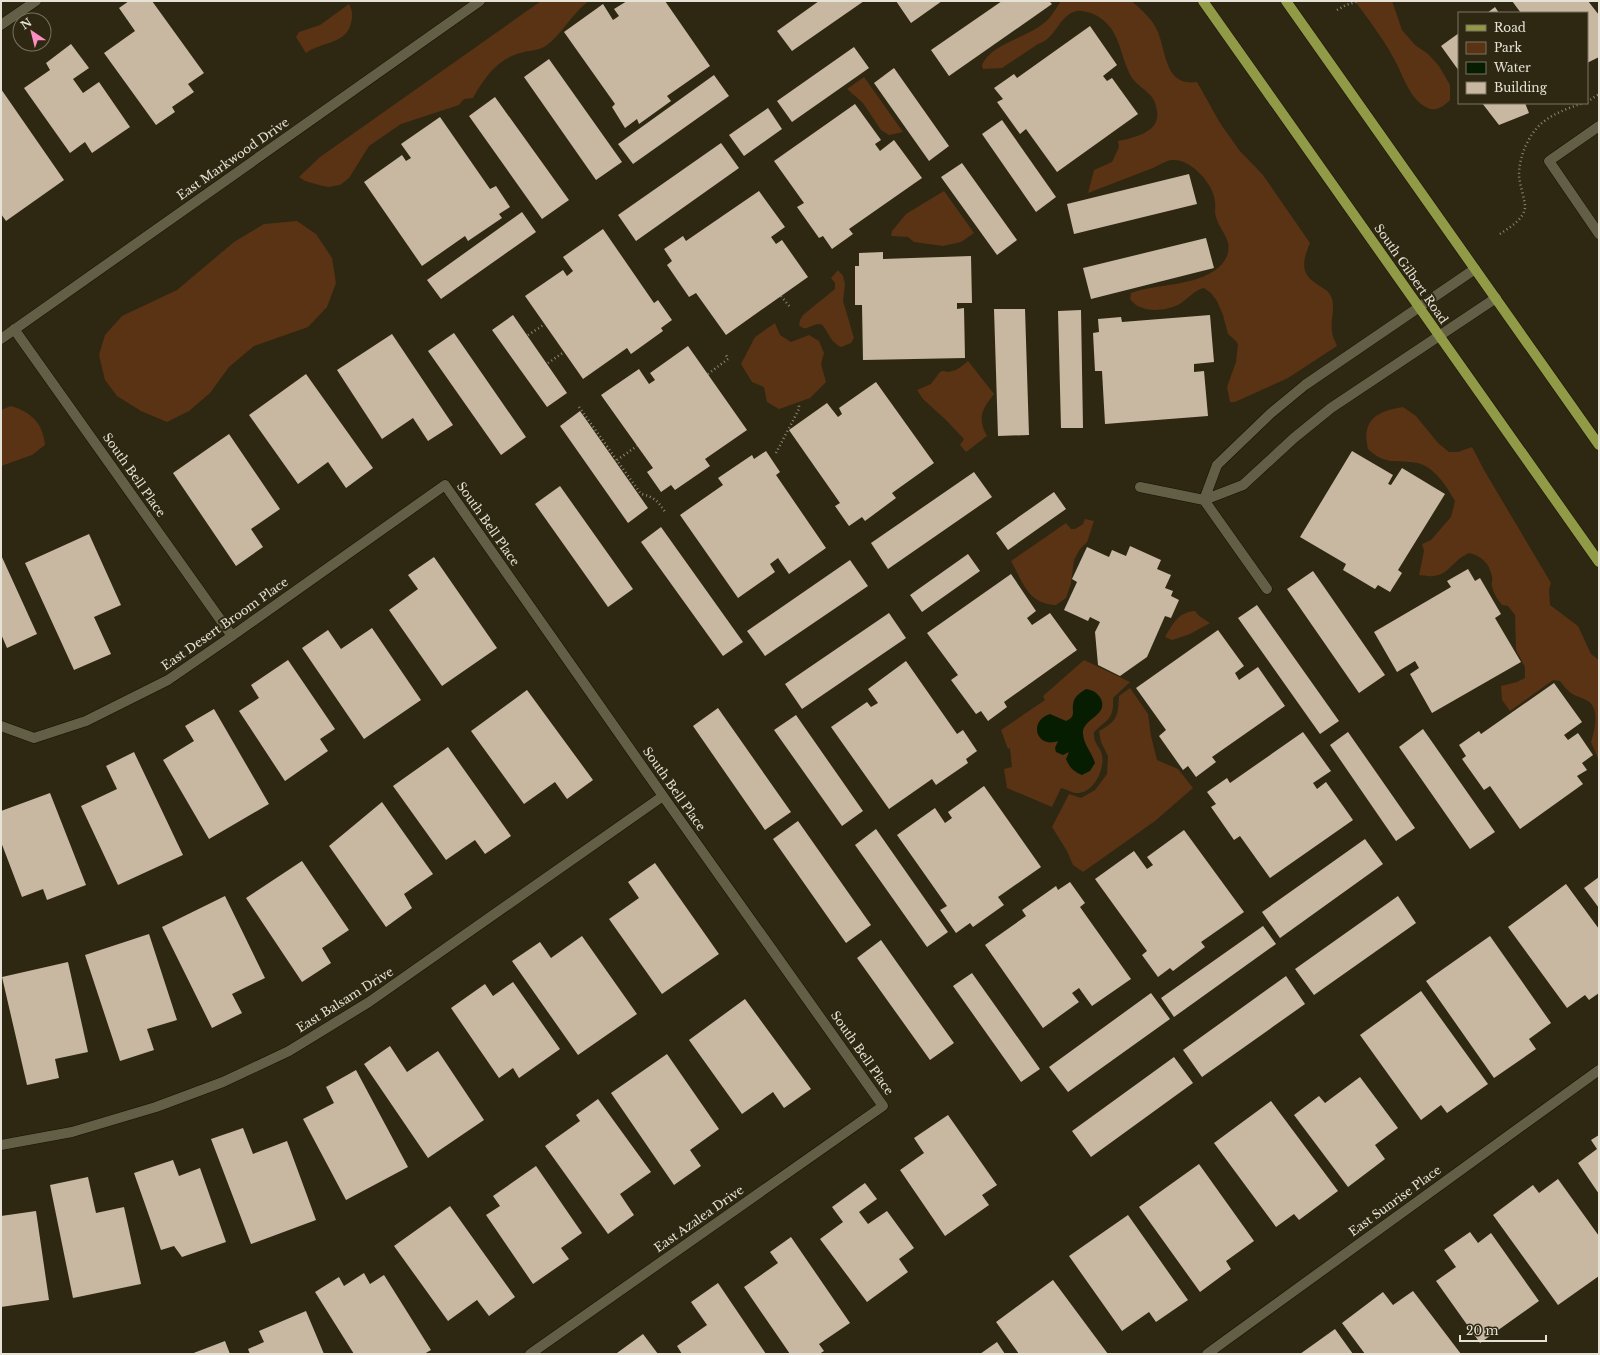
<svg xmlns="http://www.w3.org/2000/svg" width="1600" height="1355" viewBox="0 0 1600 1355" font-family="'Libre Baskerville',serif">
<rect width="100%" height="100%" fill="#2e2812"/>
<!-- green -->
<path fill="#5a3214" d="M 541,1 L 589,1 C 572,13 563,33 547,45 C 539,51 532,50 524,52 C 499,57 484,78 473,98 L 464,99 L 459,105 L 401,124 L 369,146 L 349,178 L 340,185 L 328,187 L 319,185 L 305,181 L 299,177 L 320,157 Z
M 1061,1 L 1131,1 C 1140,8 1151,18 1156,28 C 1167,49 1163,87 1197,82 L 1220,123 L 1239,150 L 1263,175 L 1310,243 C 1304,258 1299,271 1314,282 C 1320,287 1327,289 1331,296 C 1336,308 1330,319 1332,331 C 1332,335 1335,341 1337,346 L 1288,378 L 1235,402 L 1230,402 L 1227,387 L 1236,362 L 1238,344 L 1235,340 L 1228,334 L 1223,315 L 1217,301 L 1211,293 L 1204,288 C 1194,290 1187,300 1178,305 C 1168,310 1150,312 1140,307 C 1136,306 1133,302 1130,299 L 1131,293 C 1159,283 1194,287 1218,268 C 1222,265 1225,260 1227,256 C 1233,239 1220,232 1216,217 C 1214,211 1216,207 1215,202 C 1214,184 1191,159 1173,160 C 1167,160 1159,165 1153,168 C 1131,176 1110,185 1088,193 L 1094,170 L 1112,162 L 1119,147 L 1118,141 C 1133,138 1161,132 1157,111 C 1156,106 1155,101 1152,97 C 1146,90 1137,85 1132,78 C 1118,54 1122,26 1091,13 C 1086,12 1081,10 1076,11 C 1058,16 1057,38 1038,44 L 1002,68 L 983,69 L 982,65 C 991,44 1026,38 1044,23 C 1051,18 1056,8 1061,1 Z
M 1355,1 L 1392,1 L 1402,30 L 1415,45 L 1428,54 L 1439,66 L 1450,85 L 1450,100 C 1442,108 1434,113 1424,106 C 1408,96 1402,72 1393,57 C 1382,37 1368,19 1355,1 Z
M 349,4 C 353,11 353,18 350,26 C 344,44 321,42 306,53 L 296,37 L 299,32 L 320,25 Z
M 864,77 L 903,132 L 889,135 L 881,130 L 863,103 L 847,89 Z
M 944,191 L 974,233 L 961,242 L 943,246 L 914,242 L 908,237 L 891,236 L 892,231 L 906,214 Z
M 297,221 L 316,234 L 332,258 L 336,283 L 327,307 L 308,327 L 254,346 L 229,367 L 210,393 L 189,411 L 167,422 L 141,411 L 117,396 L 105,380 L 99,355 L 105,335 L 122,316 L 177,290 L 234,242 L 264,224 Z
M 838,270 L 843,276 L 845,284 L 843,301 L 854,338 L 851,343 L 841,347 C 828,341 827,326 820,324 C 812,323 806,333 799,325 L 800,320 L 803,315 L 835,289 L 835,283 L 831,278 Z
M 775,323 L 780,335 L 791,342 L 809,335 L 819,341 L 824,353 L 821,364 L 826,382 L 810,398 L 779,409 L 767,402 L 764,387 L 752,382 L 741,364 L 755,337 Z
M 968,361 L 994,394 C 982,409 977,418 987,436 L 966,452 L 960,445 L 964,439 L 947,421 L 923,399 L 917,390 L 931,384 L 940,372 L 943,371 L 948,372 L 956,370 L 962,366 Z
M 11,406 C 31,412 43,423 45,445 L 32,455 L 1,466 L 1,410 Z
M 1403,407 L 1416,416 L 1438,443 L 1449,452 L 1458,452 L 1472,447 L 1484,470 L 1551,583 L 1549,589 L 1550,605 L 1578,626 L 1591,654 L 1599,660 L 1599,761 L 1591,742 C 1595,730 1600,709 1588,701 C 1585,699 1582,698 1579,697 C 1570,694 1565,688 1560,681 L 1553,680 L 1510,711 L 1502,700 L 1501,686 L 1517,682 L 1525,678 L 1525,667 L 1516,650 L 1515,615 L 1508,606 L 1502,605 C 1498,600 1493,593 1492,586 C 1491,583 1493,580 1492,577 C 1490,564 1482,556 1469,553 C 1447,563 1450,581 1419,575 L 1424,551 L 1422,544 L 1431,540 L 1451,517 L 1455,501 C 1447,487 1434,466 1417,463 C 1395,459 1386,466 1368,449 C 1361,420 1377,411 1403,407 Z
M 1085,519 L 1094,521 L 1087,542 L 1080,549 L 1074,560 L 1071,583 L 1066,598 L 1056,605 C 1028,604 1023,582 1011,561 L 1066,523 L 1071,529 L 1075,529 L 1083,524 Z
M 1195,611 L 1199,616 L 1210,623 L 1190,634 L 1172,640 L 1165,637 C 1173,624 1178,612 1195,611 Z
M 1084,660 L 1130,682 L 1113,698 C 1114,720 1107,719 1094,732 C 1093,744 1100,746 1102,755 C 1105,770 1093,795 1075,793 C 1071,792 1065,789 1061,788 L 1052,807 L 1007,788 L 1004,769 L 1012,767 L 1010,748 L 1008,749 L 1001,730 L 1045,700 L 1043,696 Z
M 1130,688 L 1148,714 L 1151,736 L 1157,760 L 1178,769 L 1193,788 L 1155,821 L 1083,872 L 1073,865 L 1067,851 L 1052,827 L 1069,794 L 1081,798 L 1095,790 L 1107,774 L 1108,756 L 1101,742 L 1099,731 C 1117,721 1118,717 1119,696 Z"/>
<!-- water -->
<path fill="#071d01" d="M 1086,689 C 1092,690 1097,692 1101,699 C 1108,715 1085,718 1083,731 C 1082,743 1092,752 1095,763 L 1090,771 L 1082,775 C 1073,771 1070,768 1066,759 L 1069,752 L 1063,755 L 1056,752 L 1055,748 L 1058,741 C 1036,749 1028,721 1050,714 L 1066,721 C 1076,717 1072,712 1073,705 C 1073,697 1080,693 1086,689 Z"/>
<!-- building -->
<path fill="#c9b8a1" d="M 129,1 L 152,1 L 204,73 L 188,84 L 194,92 L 172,107 L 175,112 L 156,125 L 104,53 L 135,31 L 119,8 Z
M 627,1 L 665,1 L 710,66 L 667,96 L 671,101 L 639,124 L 637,119 L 625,128 L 612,107 L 615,104 L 564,32 L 603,4 L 613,20 L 619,16 L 614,9 Z
M 819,1 L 864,1 L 792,51 L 777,31 Z
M 896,1 L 942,1 L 911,23 Z
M 1002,1 L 1049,1 L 1052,4 L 949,76 L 931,50 Z
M 1512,1 L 1588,1 L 1599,15 L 1599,57 L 1587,63 L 1587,13 L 1521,13 Z
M 1495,7 L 1499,13 L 1487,13 Z
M 1090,26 L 1117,65 L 1103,76 L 1107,81 L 1112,78 L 1138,114 L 1057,172 L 1026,129 L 1020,134 L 997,102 L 1003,99 L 994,88 L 1014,74 L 1017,78 Z
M 1459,33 L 1459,71 L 1441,46 Z
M 71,44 L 89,68 L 73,79 L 83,93 L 99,82 L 130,127 L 92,153 L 85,142 L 70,153 L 24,88 L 50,70 L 46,63 Z
M 854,47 L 869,68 L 792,122 L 777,101 Z
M 549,59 L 622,162 L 596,180 L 524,77 Z
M 894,68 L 949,146 L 929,161 L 874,83 Z
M 714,75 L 729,96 L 633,164 L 618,144 Z
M 1,89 L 64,180 L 6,221 L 1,214 Z
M 495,97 L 569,200 L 542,219 L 469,116 Z
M 1482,103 L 1525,103 L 1529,113 L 1499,125 Z
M 855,104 L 881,140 L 875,144 L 880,151 L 894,140 L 922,178 L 849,229 L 853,234 L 832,249 L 823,236 L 819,238 L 797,207 L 804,203 L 774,161 Z
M 768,108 L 782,129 L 744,156 L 729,135 Z
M 440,117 L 490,189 L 496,186 L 510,207 L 499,214 L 502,218 L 468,241 L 465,236 L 422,266 L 364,182 L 402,155 L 406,161 L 411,158 L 401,144 Z
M 1002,120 L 1056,197 L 1036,212 L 982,134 Z
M 721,143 L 739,168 L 636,241 L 618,215 Z
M 962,163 L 1017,240 L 997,255 L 941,177 Z
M 1189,174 L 1197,204 L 1074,234 L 1067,204 Z
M 759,191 L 785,227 L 771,237 L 776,244 L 782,240 L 808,277 L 726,335 L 696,293 L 689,297 L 667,265 L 672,261 L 664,249 L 683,236 L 686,241 Z
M 522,212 L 536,232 L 441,299 L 427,280 Z
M 603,229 L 654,303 L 658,300 L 672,320 L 661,328 L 663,331 L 631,354 L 627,348 L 583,379 L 525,296 L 563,270 L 567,276 L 573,271 L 563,257 Z
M 1206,238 L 1214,268 L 1091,299 L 1083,268 Z
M 883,252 L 883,259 L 971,256 L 972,303 L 957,303 L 957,309 L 964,308 L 965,358 L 863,360 L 862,305 L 855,305 L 855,266 L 859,266 L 859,253 Z
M 994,309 L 1025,309 L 1029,435 L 998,436 Z
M 1081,310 L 1083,428 L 1061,428 L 1058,311 Z
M 513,315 L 567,393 L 547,407 L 492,330 Z
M 1210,315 L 1214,362 L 1194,364 L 1194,372 L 1204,371 L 1208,416 L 1105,424 L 1102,371 L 1095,371 L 1093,333 L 1099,332 L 1098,319 L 1121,317 L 1122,322 Z
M 454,333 L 526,437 L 501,455 L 428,351 Z
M 392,334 L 453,425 L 428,441 L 413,418 L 382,439 L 337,370 Z
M 688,346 L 747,430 L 705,459 L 710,466 L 675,490 L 671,485 L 661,492 L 647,472 L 653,468 L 601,395 L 639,369 L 649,384 L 655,380 L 650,373 Z
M 306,374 L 373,468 L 346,488 L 328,462 L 298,484 L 249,415 Z
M 876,382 L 934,463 L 892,493 L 896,498 L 865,521 L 862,517 L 849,526 L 835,506 L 840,503 L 789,430 L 827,403 L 838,417 L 842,414 L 839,408 Z
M 580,411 L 648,508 L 628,523 L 560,426 Z
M 229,434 L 280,509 L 251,529 L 263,547 L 236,566 L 173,473 Z
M 766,451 L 780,472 L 776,475 L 826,548 L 789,574 L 778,558 L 770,564 L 775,572 L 738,598 L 680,515 L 723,485 L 718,478 L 752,455 L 754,459 Z
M 1352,451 L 1393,475 L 1388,484 L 1391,485 L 1402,468 L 1445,494 L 1398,570 L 1402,573 L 1390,592 L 1378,585 L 1375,589 L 1343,570 L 1346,564 L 1300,537 Z
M 974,472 L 992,497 L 888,569 L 871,543 Z
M 560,486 L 633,589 L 608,607 L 535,504 Z
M 1054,492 L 1066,509 L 1008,550 L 996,533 Z
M 661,527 L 743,642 L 723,656 L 641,542 Z
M 89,534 L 121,605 L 94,617 L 111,654 L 74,670 L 25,563 Z
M 1130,546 L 1161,560 L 1157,569 L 1171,575 L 1165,588 L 1173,591 L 1171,596 L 1179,600 L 1171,618 L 1165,616 L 1147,657 L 1120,676 L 1098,665 L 1095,632 L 1100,622 L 1090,617 L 1088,621 L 1064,610 L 1077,582 L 1072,579 L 1087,547 L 1109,557 L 1112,550 L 1126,556 Z
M 968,554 L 980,571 L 922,612 L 910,595 Z
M 1,555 L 37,634 L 7,648 L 1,634 Z
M 434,557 L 497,648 L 442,686 L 389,610 L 418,589 L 408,575 Z
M 850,560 L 868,586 L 765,656 L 747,631 Z
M 1468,569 L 1475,581 L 1480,578 L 1501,614 L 1495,618 L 1521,662 L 1432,713 L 1410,674 L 1419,668 L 1415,661 L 1397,672 L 1374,632 L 1451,587 L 1447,581 Z
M 1313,571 L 1385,675 L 1359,693 L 1287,589 Z
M 1011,574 L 1036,611 L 1027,618 L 1032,625 L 1050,613 L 1077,650 L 1004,702 L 1007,707 L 988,721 L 981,711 L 976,714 L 951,680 L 958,675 L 927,633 Z
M 1257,605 L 1339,721 L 1320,734 L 1238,618 Z
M 889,613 L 906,638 L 802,709 L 785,684 Z
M 372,628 L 421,700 L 364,739 L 302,648 L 328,630 L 341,649 Z
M 1218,630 L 1244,666 L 1235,673 L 1239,680 L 1258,667 L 1285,706 L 1212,757 L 1216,762 L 1196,777 L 1188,766 L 1183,770 L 1159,736 L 1166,730 L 1136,688 Z
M 288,660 L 335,729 L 320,739 L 328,751 L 285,781 L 239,711 L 259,698 L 251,685 Z
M 906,661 L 957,734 L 963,730 L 977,751 L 966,759 L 968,763 L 936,785 L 932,779 L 889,809 L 831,727 L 867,702 L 871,707 L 878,703 L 868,689 Z
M 1554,683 L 1582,722 L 1564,735 L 1568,740 L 1578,733 L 1593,755 L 1582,763 L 1587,770 L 1577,776 L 1583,784 L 1520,829 L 1490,786 L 1484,790 L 1462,759 L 1466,756 L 1459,745 L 1479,731 L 1481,734 Z
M 527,690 L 593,780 L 567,799 L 555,782 L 524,804 L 471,731 Z
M 718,708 L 791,812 L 765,830 L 693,726 Z
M 214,709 L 269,804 L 209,839 L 163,760 L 194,741 L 185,726 Z
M 796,715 L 863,811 L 842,826 L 774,730 Z
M 1423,729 L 1495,832 L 1470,849 L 1399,747 Z
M 1303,732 L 1331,771 L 1313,783 L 1317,789 L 1326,782 L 1353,820 L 1270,878 L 1240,836 L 1234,840 L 1211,807 L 1216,804 L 1207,792 L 1227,778 L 1230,783 Z
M 1348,732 L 1415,828 L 1396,841 L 1330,745 Z
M 448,747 L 511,836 L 485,854 L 475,840 L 446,860 L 393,786 Z
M 134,752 L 183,855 L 118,885 L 81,806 L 117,789 L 106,766 Z
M 984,786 L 1041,867 L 998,897 L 1004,905 L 973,927 L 970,923 L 956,933 L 940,910 L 947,906 L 897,835 L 935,808 L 945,823 L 952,818 L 948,812 Z
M 50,793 L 86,885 L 47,900 L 43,889 L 22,897 L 1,842 L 1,811 Z
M 382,802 L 433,874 L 404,894 L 412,908 L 386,927 L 329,846 Z
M 798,821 L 871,925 L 846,943 L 773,839 Z
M 876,829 L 948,932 L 927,947 L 855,845 Z
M 1184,830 L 1244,912 L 1201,942 L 1205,947 L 1173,971 L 1170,968 L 1158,977 L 1142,955 L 1147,951 L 1095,879 L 1134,851 L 1147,869 L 1153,865 L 1147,857 Z
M 1365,839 L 1383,864 L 1280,938 L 1262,912 Z
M 302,861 L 349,930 L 322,948 L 331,963 L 302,982 L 246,898 Z
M 655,863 L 719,954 L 662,994 L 609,919 L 639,898 L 628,882 Z
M 1599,877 L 1599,908 L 1584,888 Z
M 1070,882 L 1085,903 L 1080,907 L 1131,979 L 1092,1006 L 1079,988 L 1072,993 L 1079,1002 L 1043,1028 L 985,945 L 1026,916 L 1022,910 L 1056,886 L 1058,890 Z
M 1566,884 L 1599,929 L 1599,993 L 1589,1000 L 1585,995 L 1567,1008 L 1508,927 Z
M 225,896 L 265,978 L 232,994 L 242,1013 L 212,1028 L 162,927 Z
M 1398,896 L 1416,923 L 1314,995 L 1295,969 Z
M 1263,926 L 1276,944 L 1174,1017 L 1161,998 Z
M 149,934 L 177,1020 L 147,1029 L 154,1050 L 120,1061 L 85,955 Z
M 582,936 L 637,1014 L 578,1055 L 512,961 L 540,942 L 551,958 Z
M 1490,936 L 1551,1023 L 1529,1039 L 1536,1049 L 1494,1078 L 1426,981 Z
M 881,940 L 954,1043 L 930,1060 L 857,958 Z
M 68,962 L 88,1052 L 55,1059 L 59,1078 L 27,1085 L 2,977 Z
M 972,973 L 1040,1069 L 1021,1082 L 953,986 Z
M 1286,976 L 1305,1004 L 1202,1077 L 1183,1050 Z
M 513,982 L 560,1049 L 519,1078 L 513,1068 L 499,1078 L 451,1008 L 485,984 L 493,996 Z
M 1421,991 L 1488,1084 L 1447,1113 L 1441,1105 L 1421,1120 L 1360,1035 Z
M 1151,993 L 1170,1019 L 1068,1092 L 1049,1067 Z
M 745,999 L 811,1089 L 784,1108 L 773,1092 L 742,1114 L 689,1040 Z
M 390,1046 L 407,1072 L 438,1051 L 484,1120 L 428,1158 L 364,1064 Z
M 667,1054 L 719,1129 L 690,1150 L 701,1166 L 674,1185 L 611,1093 Z
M 1174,1057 L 1193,1083 L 1091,1157 L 1072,1131 Z
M 356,1070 L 408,1167 L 346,1200 L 303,1119 L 334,1103 L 326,1087 Z
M 1360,1077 L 1398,1128 L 1375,1145 L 1385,1159 L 1348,1187 L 1294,1115 L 1319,1096 L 1325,1103 Z
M 598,1099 L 651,1172 L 620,1194 L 634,1215 L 608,1234 L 545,1146 L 580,1121 L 576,1115 Z
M 1271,1101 L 1338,1191 L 1299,1220 L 1294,1214 L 1276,1227 L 1214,1143 Z
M 948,1115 L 997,1185 L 982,1195 L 989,1205 L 945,1236 L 900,1170 L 924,1153 L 914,1138 Z
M 243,1128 L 253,1154 L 287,1141 L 316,1220 L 251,1244 L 211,1139 Z
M 1599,1135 L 1599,1194 L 1578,1163 L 1597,1149 L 1591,1140 Z
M 173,1160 L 179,1176 L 200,1168 L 226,1242 L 182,1257 L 174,1246 L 161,1250 L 134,1173 Z
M 1199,1164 L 1254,1241 L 1226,1261 L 1231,1269 L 1200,1292 L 1139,1207 Z
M 536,1166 L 582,1233 L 561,1248 L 569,1259 L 533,1284 L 486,1215 L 500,1206 L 493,1196 Z
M 88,1177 L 96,1213 L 124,1207 L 141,1284 L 73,1298 L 50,1185 Z
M 1558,1179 L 1599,1236 L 1599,1276 L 1558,1305 L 1493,1215 L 1533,1185 L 1539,1193 Z
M 865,1183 L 877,1199 L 859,1212 L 868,1224 L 887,1211 L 914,1248 L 899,1259 L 908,1272 L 867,1302 L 820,1239 L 843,1222 L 832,1207 Z
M 450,1206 L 515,1297 L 489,1316 L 477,1300 L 448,1321 L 394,1246 Z
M 36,1211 L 49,1300 L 1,1307 L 1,1216 Z
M 1128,1215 L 1188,1300 L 1156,1322 L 1149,1312 L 1122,1331 L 1069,1256 Z
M 1470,1232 L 1478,1243 L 1491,1233 L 1539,1301 L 1480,1343 L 1436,1281 L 1456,1267 L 1444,1250 Z
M 791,1237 L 850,1323 L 819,1344 L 824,1351 L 819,1354 L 790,1354 L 744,1287 L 778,1263 L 770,1252 Z
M 364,1273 L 370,1284 L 384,1275 L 431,1350 L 424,1354 L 354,1354 L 315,1292 L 339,1277 L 344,1286 Z
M 1053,1280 L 1108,1354 L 1019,1354 L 996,1322 Z
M 718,1283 L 766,1354 L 682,1354 L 677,1346 L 707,1325 L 691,1302 Z
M 1413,1291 L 1461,1354 L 1365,1354 L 1342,1323 L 1383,1292 L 1393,1305 Z
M 306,1311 L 324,1354 L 250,1354 L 248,1349 L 264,1342 L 259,1331 Z
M 1335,1329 L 1353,1354 L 1300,1354 Z
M 643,1334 L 658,1354 L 618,1354 L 617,1353 Z
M 225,1341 L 230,1354 L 191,1354 Z
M 997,1342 L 1005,1354 L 980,1354 Z"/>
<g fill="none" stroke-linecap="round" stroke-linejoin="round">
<!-- minor casing -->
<g stroke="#161100" stroke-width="11">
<path id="minor" d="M 1,25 L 36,1
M 1599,126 L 1549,161 L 1599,234
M 14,329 L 232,636
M 1,339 L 480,1
M 1140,487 L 1204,500 L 1243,485 L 1294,438 L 1331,408 L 1496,298
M 1204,500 L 1217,465 L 1270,414 L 1305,385 L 1475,269
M 1204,500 L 1267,589
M 1,726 L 34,738 L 86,721 L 168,680 L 232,636 L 445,485 L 663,796 L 883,1106 L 530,1354
M 1,1145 L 72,1132 L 156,1107 L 223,1082 L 289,1051 L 369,1002 L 663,796
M 1207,1354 L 1599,1070"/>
</g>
<!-- major casing -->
<g stroke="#161100" stroke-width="11">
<path id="major" d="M 1203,1 L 1599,562
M 1286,1 L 1599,445"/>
</g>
<!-- path -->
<path stroke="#8c8877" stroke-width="2.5" stroke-dasharray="1 3" stroke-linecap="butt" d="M 1337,10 L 1346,5 L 1359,1
M 1587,102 L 1599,94
M 1500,234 C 1510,227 1523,220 1525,208 C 1526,203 1519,183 1519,175 C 1519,157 1528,135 1542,123 C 1554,113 1569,108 1583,103
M 781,296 L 790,307
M 528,335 L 545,324
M 548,363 L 564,352
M 708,374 L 728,359 L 726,355
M 579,407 L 641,494 C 653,496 659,502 665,512
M 776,453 L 799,409 L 799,403
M 617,460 L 637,446"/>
<!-- minor -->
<use href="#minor" stroke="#635e46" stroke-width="10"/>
<!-- major -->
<use href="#major" stroke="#919a46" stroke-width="10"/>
</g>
<g text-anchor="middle" stroke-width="4" stroke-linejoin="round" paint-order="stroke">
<!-- street labels -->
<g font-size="12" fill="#e6e3d6" stroke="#2e2812">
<text transform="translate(233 159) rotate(-35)" y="4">East Markwood Drive</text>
<text transform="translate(1411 274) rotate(55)" y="4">South Gilbert Road</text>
<text transform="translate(134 475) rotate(55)" y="4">South Bell Place</text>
<text transform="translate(488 524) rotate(55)" y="4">South Bell Place</text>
<text transform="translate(225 624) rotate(-35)" y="4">East Desert Broom Place</text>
<text transform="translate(674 789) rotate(55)" y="4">South Bell Place</text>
<text transform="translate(345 1000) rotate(-32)" y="4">East Balsam Drive</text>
<text transform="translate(862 1053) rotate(55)" y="4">South Bell Place</text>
<text transform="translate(1395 1201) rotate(-36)" y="4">East Sunrise Place</text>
<text transform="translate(699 1219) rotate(-35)" y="4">East Azalea Drive</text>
</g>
</g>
<!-- border -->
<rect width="1600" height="1355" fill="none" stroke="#e6e3d6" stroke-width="4"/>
<!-- legend -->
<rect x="1458" y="12" width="130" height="92" fill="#2e2812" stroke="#787360"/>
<rect x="1466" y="25" width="20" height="6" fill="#919a46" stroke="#787360"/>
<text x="1494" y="32" font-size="12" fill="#e6e3d6">Road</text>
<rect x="1466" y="42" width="20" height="12" fill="#5a3214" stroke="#787360"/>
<text x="1494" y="52" font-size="12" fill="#e6e3d6">Park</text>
<rect x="1466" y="62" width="20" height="12" fill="#071d01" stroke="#787360"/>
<text x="1494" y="72" font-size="12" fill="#e6e3d6">Water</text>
<rect x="1466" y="82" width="20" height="12" fill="#c9b8a1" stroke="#787360"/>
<text x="1494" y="92" font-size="12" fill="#e6e3d6">Building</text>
<!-- north arrow -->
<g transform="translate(32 32) rotate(325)"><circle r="19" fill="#2e2812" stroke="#787360"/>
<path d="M0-3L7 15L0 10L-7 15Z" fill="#fc8fc1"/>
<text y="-6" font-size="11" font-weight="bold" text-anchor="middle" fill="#e6e3d6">N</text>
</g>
<!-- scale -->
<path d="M1460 1335v6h86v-6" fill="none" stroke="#e6e3d6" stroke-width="2"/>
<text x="1466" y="1335" font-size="12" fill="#e6e3d6" stroke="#2e2812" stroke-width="3" paint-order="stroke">20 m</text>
</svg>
